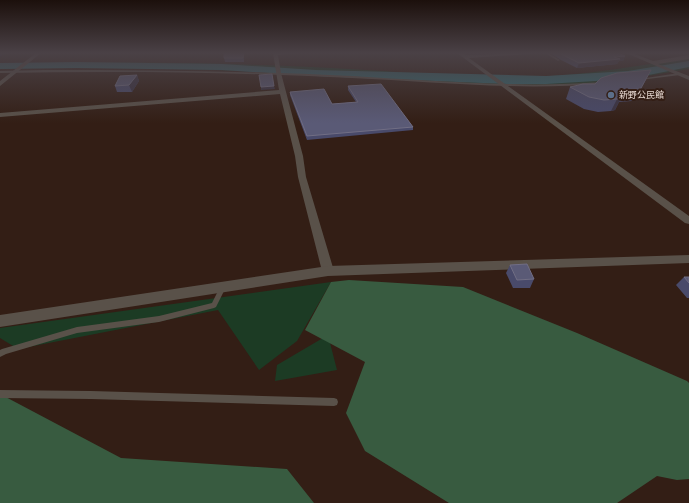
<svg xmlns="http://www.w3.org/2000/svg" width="689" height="503" viewBox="0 0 689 503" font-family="'PT Sans Narrow','Noto Sans JP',sans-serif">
<rect width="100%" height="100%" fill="#331e15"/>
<!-- green -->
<path fill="#1c3b24" d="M 689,58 L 689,69 C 657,74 625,81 593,83 C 520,89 447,82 375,78 C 250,71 125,64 0,69 L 0,65 C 104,61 208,62 312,67 C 384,70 456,78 527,77 C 581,76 635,66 689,58 Z
M 331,282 L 297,341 L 259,370 L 218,310 L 18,349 L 0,338 L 0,328 Z
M 328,335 L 337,370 L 275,381 L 277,365 Z"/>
<!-- forest -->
<path fill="#385b40" d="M 349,280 L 463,287 L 577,333 L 687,381 L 689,383 L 689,479 L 677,480 L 657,476 L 617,503 L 449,503 L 365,451 L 346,413 L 365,362 L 305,330 L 331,282 Z
M 0,394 L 121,458 L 287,469 L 314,503 L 0,503 Z"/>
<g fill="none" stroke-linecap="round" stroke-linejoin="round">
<!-- river -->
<path fill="#336b72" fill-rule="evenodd" d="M 689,61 L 689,67 L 628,79 L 546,84 L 507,84 L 316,76 L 222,70 L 76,68 L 0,69 L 0,63 L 76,62 L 222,64 L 316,70 L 546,76 L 628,71 Z"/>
<!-- service -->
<path fill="#595149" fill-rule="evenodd" d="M 545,53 L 548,53 L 560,60 L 558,61 Z
M 44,70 C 147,70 250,71 352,76 C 405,79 457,83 509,84 C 541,85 572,84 603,82 L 604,83 L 603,84 C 572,86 540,87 509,86 C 457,85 404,80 352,78 C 234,72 117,71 0,73 L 0,71 Z
M 679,73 L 680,75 L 640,80 L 639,79 Z
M 221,285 L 225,285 L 226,287 L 216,307 L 214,308 L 159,322 L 77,333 L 6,354 L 0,357 L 0,350 L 2,349 L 77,327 L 159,316 L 212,303 Z
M 0,390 L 91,391 L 334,398 L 337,399 L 338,402 L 337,405 L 334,406 L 91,399 L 0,398 Z"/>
<!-- minor -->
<path fill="#595149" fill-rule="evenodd" d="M 36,53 L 41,53 L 0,86 L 0,81 Z
M 273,53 L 297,53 L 278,55 L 281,73 L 303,156 L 306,177 L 334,271 L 332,274 L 328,275 L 324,274 L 322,271 L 298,177 L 295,156 L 280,94 L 0,117 L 0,113 L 279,90 Z
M 457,53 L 462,53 L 466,55 L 532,53 L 530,54 L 469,58 L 689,216 L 689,224 L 685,223 Z
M 626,53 L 632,53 L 653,61 L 689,55 L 689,59 L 658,64 L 689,76 L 689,80 Z"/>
<!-- tertiary -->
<path fill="#595149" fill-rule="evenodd" d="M 689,255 L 689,263 L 328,276 L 0,327 L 0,315 L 328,266 Z"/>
</g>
<!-- wall -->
<path fill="#494a6a" d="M 224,53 L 244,53 L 244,62 L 225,62 L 224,58 Z
M 550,53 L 618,53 L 625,56 L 623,61 L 619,61 L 617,64 L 577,68 L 561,60 Z
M 651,70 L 635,100 L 632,101 L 619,102 L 615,110 L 611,111 L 598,112 L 584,109 L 566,99 L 570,87 L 595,84 Z
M 137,75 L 139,81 L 132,92 L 117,92 L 115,86 Z
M 348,86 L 413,127 L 413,130 L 307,140 L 290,95 L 290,92 L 332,104 L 356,102 L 348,90 Z
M 510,265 L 534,279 L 530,288 L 513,288 L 506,273 Z
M 684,277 L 689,277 L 689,298 L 687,298 L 676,285 Z"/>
<!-- shaded-wall -->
<path fill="#393243" d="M 0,53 L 7,53 L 0,56 Z
M 625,56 L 623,61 L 619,61 L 617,64 L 577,68 L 579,63 L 614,57 Z
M 651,70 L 635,100 L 632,101 L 639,89 Z
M 137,75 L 139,81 L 132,92 L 129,85 Z
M 274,86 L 275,89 L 261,90 L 261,87 Z
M 625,90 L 615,110 L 611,111 L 617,99 Z"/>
<!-- building -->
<path fill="#5a5a76" stroke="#716e84" d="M 224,53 L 244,53 L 243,58 L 224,58 Z
M 560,53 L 618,53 L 625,56 L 614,57 L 620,59 L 579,63 L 563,55 Z
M 651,70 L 641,88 L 639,89 L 625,90 L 621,98 L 617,99 L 604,100 L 589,97 L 570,87 L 583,84 L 595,84 L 601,78 L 617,73 Z
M 272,74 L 274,86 L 261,87 L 259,75 Z
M 137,75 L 129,85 L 115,86 L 120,76 Z
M 381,84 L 413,127 L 307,136 L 290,92 L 324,89 L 332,104 L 358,102 L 348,86 Z
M 527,264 L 534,279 L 517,280 L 510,265 Z
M 684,277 L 689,277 L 689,283 Z"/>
<!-- sky -->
<linearGradient id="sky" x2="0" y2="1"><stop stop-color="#1c100c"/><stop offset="0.43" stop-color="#4a4146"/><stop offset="1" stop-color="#4a4146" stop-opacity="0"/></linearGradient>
<rect width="689" height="123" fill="url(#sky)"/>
<!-- markers -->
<circle fill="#5c6f8a" stroke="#331e15" stroke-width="1.5" cx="611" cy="95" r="4"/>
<g text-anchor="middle" stroke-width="4" stroke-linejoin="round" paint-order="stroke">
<!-- far-poi labels -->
<g font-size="9" fill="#eadcd5" stroke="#331e15" text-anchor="start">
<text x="619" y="98">新野公民館</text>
</g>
</g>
</svg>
